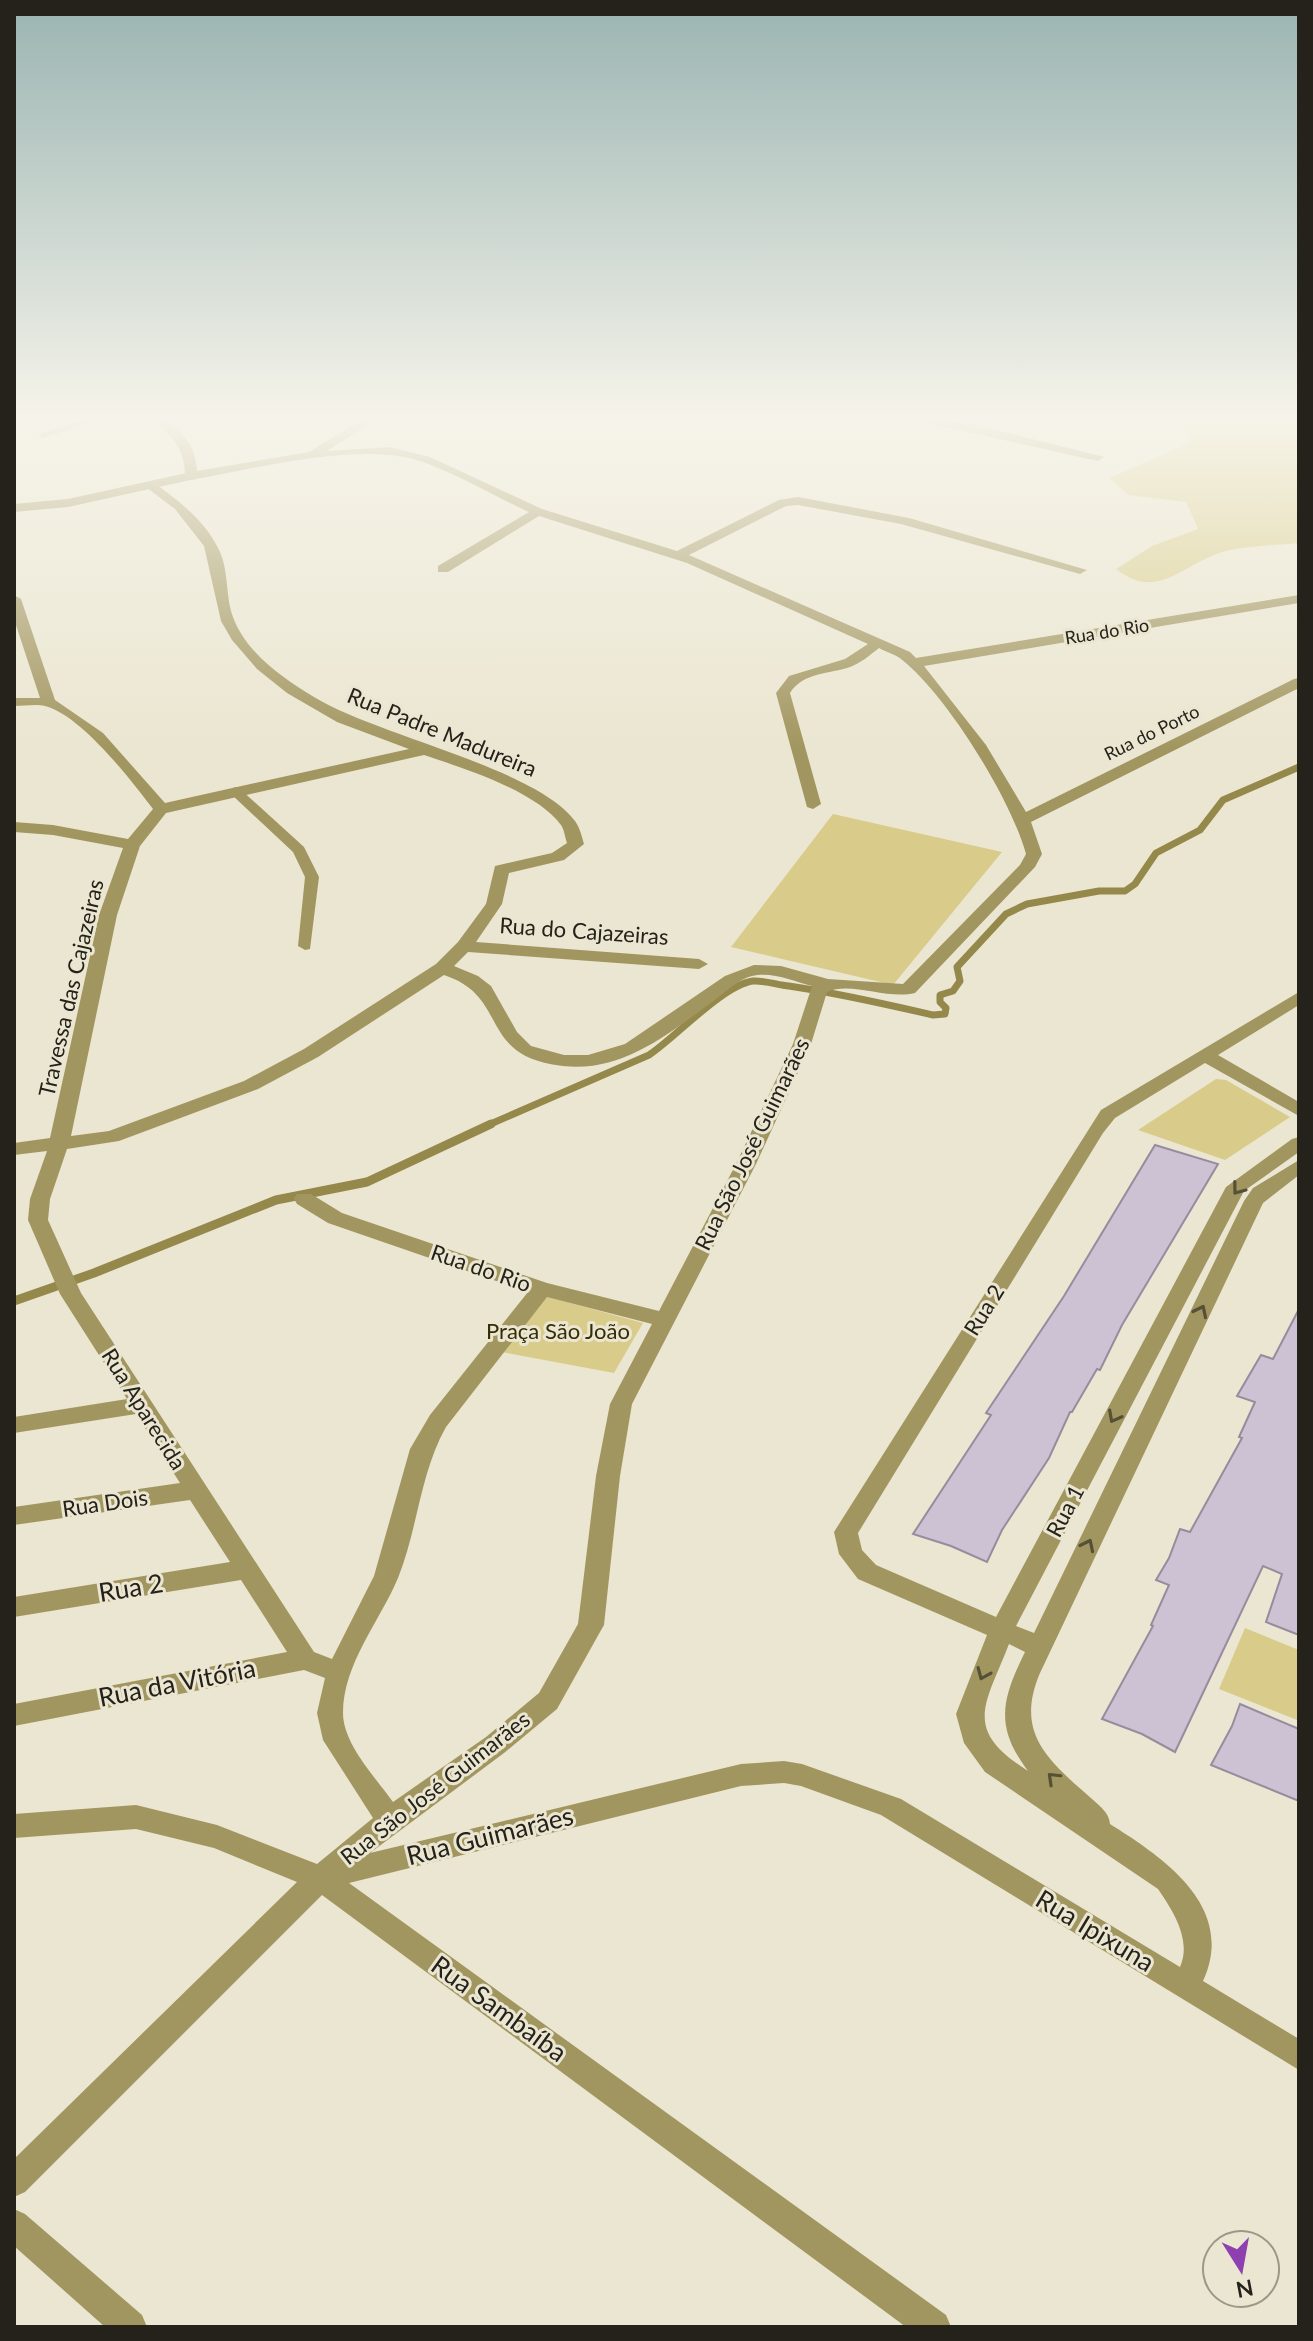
<svg xmlns="http://www.w3.org/2000/svg" width="1313" height="2341" viewBox="0 0 1313 2341" font-family="Lato,sans-serif">
<rect width="100%" height="100%" fill="#ebe6d1"/>
<!-- green -->
<path fill="#d9cc8a" d="M 1180,419 L 1299,419 L 1299,543 C 1276,545 1252,546 1230,550 C 1186,559 1160,604 1116,569 L 1152,546 L 1198,529 L 1186,502 L 1128,495 L 1110,478 L 1191,442 L 1183,420 Z
M 833,814 L 1002,852 L 893,985 L 731,947 Z
M 1216,1079 L 1226,1080 L 1290,1117 L 1225,1160 L 1138,1130 Z
M 545,1296 L 643,1323 L 614,1373 L 502,1352 Z
M 1245,1628 L 1299,1650 L 1297,1720 L 1219,1689 Z"/>
<g fill="none" stroke-linecap="round" stroke-linejoin="round">
<!-- stream-far1 -->
<path stroke="#95884b" stroke-width="7" d="M 486,1126 L 649,1055 C 675,1038 723,985 753,981 C 763,980 778,985 789,986 C 838,993 885,1004 933,1015 L 945,1014 L 946,1008 L 940,1002 L 940,995 L 953,991 L 960,981 L 957,967 L 1006,914 L 1027,904 L 1099,891 L 1125,891 L 1135,884 L 1156,853 L 1200,830 L 1223,800 L 1299,767"/>
<!-- stream -->
<path stroke="#95884b" stroke-width="9" d="M 14,1301 L 94,1273 L 276,1200 L 367,1182 L 491,1124"/>
</g>
<!-- building -->
<path fill="#cdc1d4" stroke="#978c9d" stroke-width="2" d="M 1155,1145 L 1218,1164 L 1122,1325 L 1100,1370 L 1097,1369 L 1072,1412 L 1070,1412 L 1049,1458 L 1002,1530 L 987,1562 L 951,1546 L 913,1534 L 991,1415 L 986,1413 L 1064,1296 Z
M 1299,1309 L 1299,1635 L 1266,1622 L 1282,1574 L 1263,1566 L 1175,1752 L 1142,1734 L 1102,1719 L 1153,1626 L 1151,1625 L 1169,1585 L 1156,1580 L 1169,1558 L 1180,1529 L 1190,1532 L 1242,1438 L 1239,1437 L 1255,1402 L 1237,1396 L 1261,1355 L 1273,1359 Z
M 1240,1704 L 1299,1729 L 1299,1801 L 1211,1765 L 1232,1726 Z"/>
<g fill="none" stroke-linecap="round" stroke-linejoin="round">
<!-- service -->
<path fill="#a29660" fill-rule="evenodd" d="M 235,787 L 239,788 L 304,847 L 319,877 L 310,949 L 305,950 L 298,946 L 305,877 L 293,852 L 231,794 L 229,791 Z"/>
<!-- minor -->
<path fill="#a29660" fill-rule="evenodd" d="M 84,419 L 102,419 L 43,438 L 37,435 Z
M 152,419 L 165,419 C 184,433 196,447 197,471 L 309,452 L 363,419 L 377,419 L 327,451 L 390,447 L 430,457 L 542,509 L 677,551 L 779,500 L 798,497 L 909,518 L 1087,570 L 1080,574 L 901,524 L 798,505 L 786,506 L 689,555 L 910,652 L 916,658 L 1299,595 L 1299,603 L 924,666 L 986,745 L 1026,812 L 1294,679 L 1299,678 L 1299,688 L 1031,822 L 1042,854 L 1035,867 L 915,993 C 887,1000 851,981 827,992 L 811,1044 L 756,1164 L 632,1404 L 620,1476 L 604,1625 L 600,1632 L 557,1709 L 504,1753 L 370,1853 L 741,1764 L 784,1761 L 802,1764 L 901,1799 L 1180,1967 C 1192,1940 1173,1911 1158,1889 L 985,1772 L 964,1743 L 956,1714 L 987,1635 L 858,1579 L 839,1554 L 834,1532 L 1101,1110 L 1299,992 L 1299,1005 L 1218,1055 L 1299,1102 L 1299,1116 L 1205,1063 L 1115,1118 L 1103,1133 L 858,1533 L 862,1550 L 876,1565 L 996,1617 L 1226,1187 L 1292,1139 L 1299,1137 L 1299,1152 L 1244,1191 L 1016,1626 L 1034,1633 L 1244,1201 L 1253,1188 L 1299,1160 L 1299,1175 L 1263,1203 L 1040,1673 C 1014,1734 1049,1761 1092,1799 C 1101,1807 1109,1813 1110,1824 C 1164,1858 1237,1907 1203,1981 L 1299,2039 L 1299,2070 L 881,1815 L 801,1786 L 784,1783 L 741,1786 L 349,1883 L 946,2315 L 951,2327 L 906,2327 L 322,1895 L 25,2192 L 14,2197 L 14,2159 L 297,1882 L 214,1848 L 136,1829 L 14,1838 L 14,1814 L 136,1805 L 217,1825 L 317,1864 L 373,1818 L 323,1740 L 317,1713 L 325,1678 L 304,1670 L 14,1726 L 14,1704 L 287,1652 L 241,1580 L 14,1617 L 14,1597 L 230,1562 L 190,1500 L 14,1525 L 14,1507 L 180,1483 L 136,1414 L 14,1433 L 14,1417 L 127,1399 L 60,1294 L 28,1220 L 30,1199 L 47,1151 L 14,1155 L 14,1143 L 50,1138 L 99,915 L 123,848 L 53,835 L 14,832 L 14,822 L 53,825 L 128,839 L 153,809 C 131,780 81,715 45,706 C 36,704 24,706 14,706 L 14,698 L 40,698 L 14,619 L 14,595 L 21,599 L 55,700 L 103,733 L 165,803 L 409,749 L 337,722 L 287,693 L 257,669 L 232,640 L 221,621 L 204,546 L 175,509 L 143,485 L 153,482 C 179,501 206,521 220,552 C 228,570 226,592 231,611 C 242,650 281,677 314,697 C 378,736 536,768 575,821 C 580,828 582,837 584,844 L 564,860 L 509,873 L 502,904 L 476,942 L 699,959 L 708,964 L 699,969 L 468,952 L 454,966 L 478,976 L 491,986 L 517,1032 L 531,1046 L 564,1055 L 588,1055 L 625,1044 L 725,976 L 754,965 L 781,966 L 828,979 L 903,984 L 1020,865 L 1026,854 C 1011,799 946,694 901,659 C 895,654 886,652 879,648 C 870,655 861,663 850,667 C 830,674 803,672 790,693 L 821,804 L 813,809 L 807,807 L 776,693 L 789,676 L 845,659 L 868,644 L 687,563 L 539,516 L 448,572 L 438,572 L 438,566 L 529,512 C 494,496 459,475 423,462 C 362,440 254,469 191,480 L 185,476 C 185,447 172,438 152,419 ZM 424,755 C 463,768 536,791 561,825 C 564,829 565,837 567,843 L 552,853 L 495,866 L 486,904 L 458,942 L 436,964 L 304,1049 L 244,1081 L 109,1131 L 71,1136 L 117,915 L 140,846 L 166,813 ZM 444,975 C 511,997 476,1056 563,1066 C 623,1073 671,1032 716,999 C 727,991 739,979 752,976 C 771,971 794,981 812,986 L 793,1044 L 736,1164 L 659,1311 L 547,1283 L 342,1213 L 311,1194 L 297,1194 L 294,1199 L 297,1204 L 328,1223 L 528,1292 L 430,1415 L 410,1449 L 374,1576 L 332,1659 L 314,1652 L 81,1293 L 48,1220 L 50,1199 L 67,1149 L 119,1141 L 258,1089 L 318,1057 ZM 547,1297 L 652,1324 L 610,1404 L 596,1476 L 578,1624 L 539,1693 L 486,1737 L 393,1802 C 376,1778 343,1744 343,1713 C 343,1664 380,1621 398,1578 C 418,1528 420,1473 446,1427 ZM 1009,1644 L 1025,1652 C 1002,1699 994,1726 1028,1771 C 962,1729 985,1706 1009,1644 Z
M 909,419 L 937,419 L 985,427 L 1104,457 L 1098,461 Z
M 14,2209 L 25,2214 L 142,2315 L 147,2327 L 105,2327 L 14,2246 Z"/>
<!-- tertiary -->
<path fill="#a29660" fill-rule="evenodd" d="M 191,472 L 197,476 L 195,479 L 68,507 L 14,512 L 14,504 L 68,499 Z"/>
</g>
<!-- one-way arrows -->
<defs><path id="oneway-chevron" d="M-2-3.5L2.5 0L-2 3.5" fill="none" stroke-width="1.6" stroke-linecap="round" stroke-linejoin="round" transform="scale(2)"/></defs>
<g stroke="#565036">
<use href="#oneway-chevron" transform="translate(1238 1189) rotate(127)"/>
<use href="#oneway-chevron" transform="translate(1201 1311) rotate(-64)"/>
<use href="#oneway-chevron" transform="translate(1114 1417) rotate(118)"/>
<use href="#oneway-chevron" transform="translate(1088 1545) rotate(-64)"/>
<use href="#oneway-chevron" transform="translate(983 1674) rotate(113)"/>
<use href="#oneway-chevron" transform="translate(1053 1778) rotate(-136)"/>
</g>
<!-- sky -->
<linearGradient id="sky" x2="0" y2="1"><stop stop-color="#9ab4b2"/><stop offset="0.56" stop-color="#f6f4ea"/><stop offset="1" stop-color="#f6f4ea" stop-opacity="0"/></linearGradient>
<rect width="1313" height="747" fill="url(#sky)"/>
<g text-anchor="middle" stroke-width="6" stroke-linejoin="round" paint-order="stroke">
<!-- far-street labels -->
<g font-size="18" fill="#24221a" stroke="#ebe6d1">
<text transform="translate(1107 632) rotate(-9)" y="6">Rua do Rio</text>
<text transform="translate(1152 733) rotate(-26)" y="6">Rua do Porto</text>
</g>
<!-- street labels -->
<g font-size="22" fill="#24221a" stroke="#ebe6d1">
<text transform="translate(442 732) rotate(22)" y="8">Rua Padre Madureira</text>
<text transform="translate(584 931) rotate(4)" y="8">Rua do Cajazeiras</text>
<text transform="translate(71 988) rotate(-77)" y="8">Travessa das Cajazeiras</text>
<text transform="translate(752 1144) rotate(-64)" y="8">Rua São José Guimarães</text>
<text transform="translate(481 1268) rotate(19)" y="8">Rua do Rio</text>
<text transform="translate(984 1310) rotate(-58)" y="8">Rua 2</text>
<text transform="translate(144 1409) rotate(58)" y="8">Rua Aparecida</text>
<text transform="translate(105 1503) rotate(-8)" y="8">Rua Dois</text>
<text transform="translate(1065 1511) rotate(-62)" y="8">Rua 1</text>
<text transform="translate(435 1788) rotate(-38)" y="8">Rua São José Guimarães</text>
</g>
<!-- park labels -->
<g font-size="22" fill="#352d07" stroke="#ebe6d1">
<text x="558" y="1339">Praça São João</text>
</g>
<!-- near-street labels -->
<g font-size="26" fill="#24221a" stroke="#ebe6d1">
<text transform="translate(131 1588) rotate(-9)" y="9">Rua 2</text>
<text transform="translate(177 1683) rotate(-11)" y="9">Rua da Vitória</text>
<text transform="translate(490 1836) rotate(-14)" y="9">Rua Guimarães</text>
<text transform="translate(1095 1931) rotate(31)" y="9">Rua Ipixuna</text>
<text transform="translate(499 2009) rotate(36)" y="9">Rua Sambaíba</text>
</g>
</g>
<!-- border -->
<rect width="1313" height="2341" fill="none" stroke="#24221a" stroke-width="32"/>
<!-- north arrow -->
<g transform="translate(1241 2269) rotate(169)"><circle r="38" fill="#ebe6d1" stroke="#9b9888" stroke-width="2"/>
<path d="M0-6L14 30L0 20L-14 30Z" fill="#8f40b0"/>
<text y="-12" font-size="22" font-weight="bold" text-anchor="middle" fill="#24221a">N</text>
</g>
</svg>
